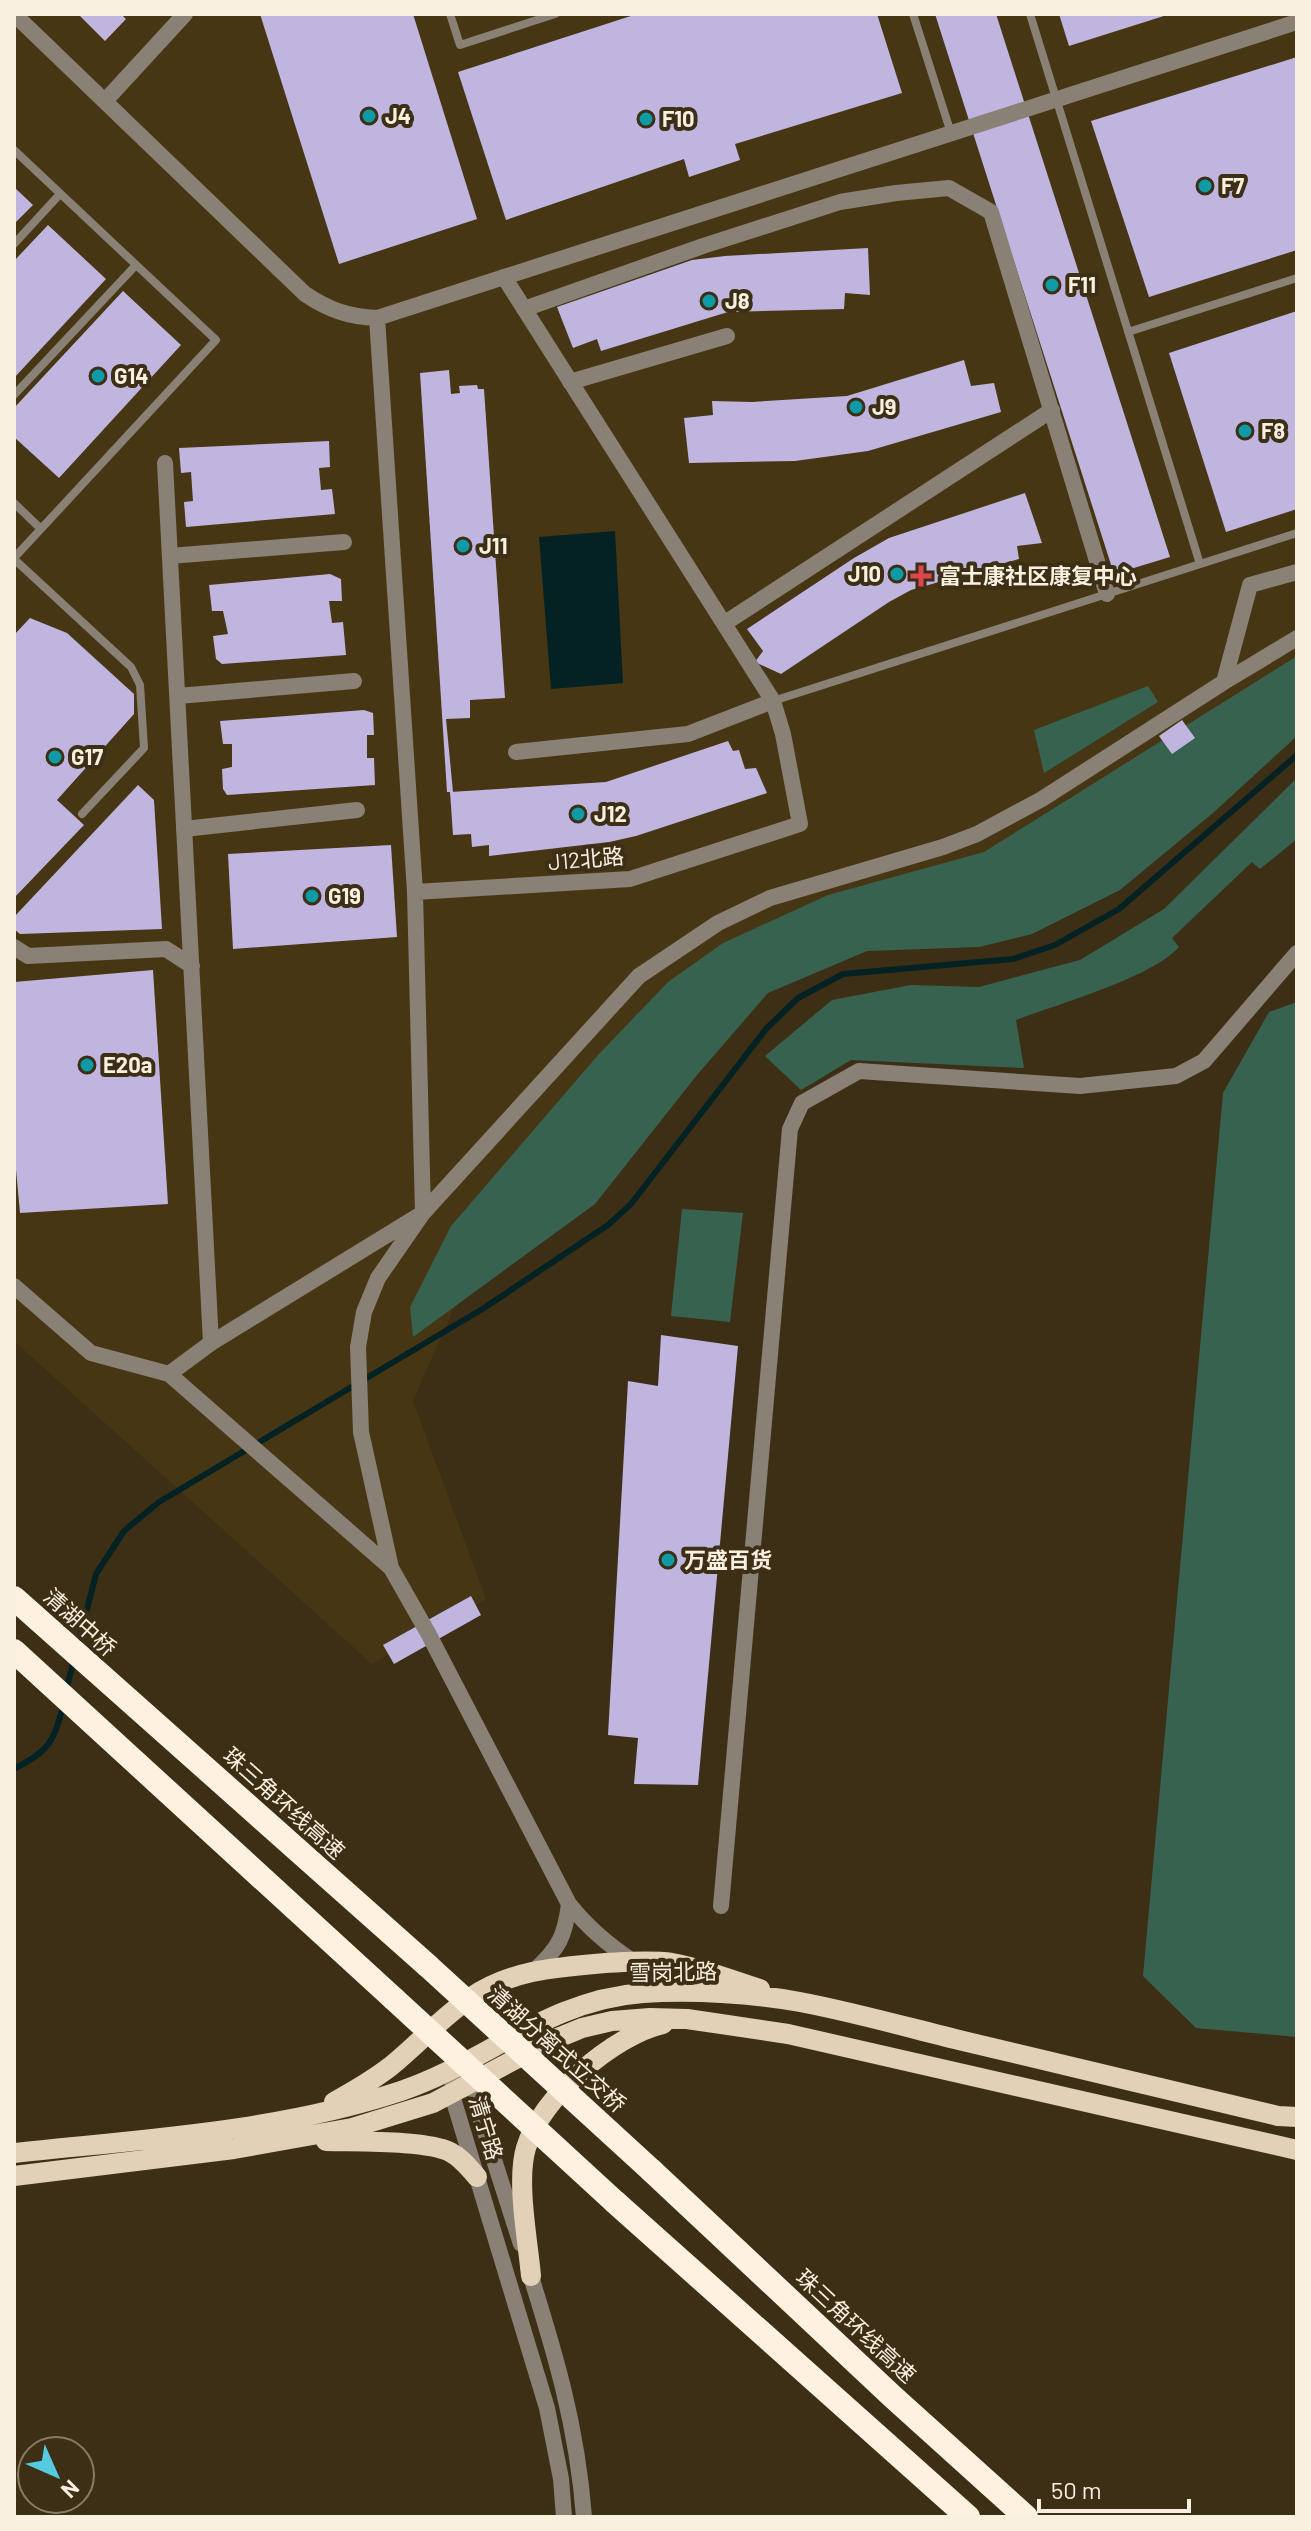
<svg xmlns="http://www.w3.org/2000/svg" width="1311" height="2531" viewBox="0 0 1311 2531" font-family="Barlow,'Noto Sans SC',sans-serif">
<rect width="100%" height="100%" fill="#3d2f15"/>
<!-- built -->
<path fill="#473613" d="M 14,14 L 1297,14 L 1297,707 L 1051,878 L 743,957 L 492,1221 L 413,1401 L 486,1599 L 372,1664 L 14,1341 Z"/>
<!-- green -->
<path fill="#37624f" d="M 1297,656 L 1297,736 L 1213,813 L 1120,890 L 1032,934 L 979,947 L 867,951 L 768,993 L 697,1075 L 595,1204 L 413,1337 L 410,1307 L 451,1226 L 599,1054 L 668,982 L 723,943 L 828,895 L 984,852 Z
M 1148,686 L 1158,702 L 1044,773 L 1034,730 Z
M 1297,778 L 1297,839 L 1260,869 L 1252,862 L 1172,938 L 1179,947 C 1151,978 1058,1004 1016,1020 L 1024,1068 L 851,1060 L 801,1090 L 765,1056 L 832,1000 L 911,985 L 979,987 L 1080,960 L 1164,909 Z
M 1297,1002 L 1297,2037 L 1196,2028 L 1143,1976 L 1223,1093 L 1269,1012 Z
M 682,1209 L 743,1213 L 730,1322 L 671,1316 Z"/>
<!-- water -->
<path fill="#042223" d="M 615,531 L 623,683 L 551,689 L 539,537 Z"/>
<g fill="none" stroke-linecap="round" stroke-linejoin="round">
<!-- stream -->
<path stroke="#042223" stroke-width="6" d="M 78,1645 L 96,1574 L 124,1531 L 159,1502 L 484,1308 L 608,1225 L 631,1204 L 766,1029 L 798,998 L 843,974 L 1013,959 L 1055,945 L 1119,909 L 1297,755
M 66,1691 L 74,1659
M 14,1769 C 49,1750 53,1744 63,1706"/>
</g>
<!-- building -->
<path fill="#bfb5df" d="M 78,14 L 121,14 L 126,19 L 105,41 Z
M 260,14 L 413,14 L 477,219 L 339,264 Z
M 637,14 L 877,14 L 902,93 L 735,144 L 740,160 L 689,177 L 684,159 L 506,220 L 458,72 Z
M 935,14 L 996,14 L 1170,557 L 1114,574 Z
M 1059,14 L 1167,14 L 1167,15 L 1069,46 Z
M 1297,57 L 1297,250 L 1149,297 L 1091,121 Z
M 14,187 L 33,205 L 14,224 Z
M 48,225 L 106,279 L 14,378 L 14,261 Z
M 868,248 L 870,295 L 845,293 L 844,309 L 728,312 L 601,351 L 597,339 L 573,348 L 557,307 L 692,260 L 725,256 Z
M 123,291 L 181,345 L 59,478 L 14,437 L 14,408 Z
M 1297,311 L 1297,509 L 1226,532 L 1169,353 Z
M 964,360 L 971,386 L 994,383 L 1001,412 L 868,451 L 795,461 L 689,463 L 684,418 L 713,415 L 712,401 L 752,402 L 847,396 Z
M 449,370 L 451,394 L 460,393 L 459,386 L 477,385 L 478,389 L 484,389 L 505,698 L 470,700 L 470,718 L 446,719 L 453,792 L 447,792 L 420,373 Z
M 329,441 L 330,467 L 319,468 L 321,490 L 332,489 L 335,514 L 186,527 L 184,502 L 193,501 L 191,472 L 181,473 L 179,448 Z
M 1025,493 L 1042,543 L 1017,546 L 1019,559 L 911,590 L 889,602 L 781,674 L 755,662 L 763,651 L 747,629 L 854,558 L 889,538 Z
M 330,574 L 341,579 L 342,601 L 329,601 L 332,623 L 343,622 L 346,655 L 222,664 L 216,659 L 213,636 L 228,634 L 223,611 L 212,611 L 209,585 Z
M 30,618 L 67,633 L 134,694 L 134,714 L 57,800 L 84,825 L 14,898 L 14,635 Z
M 364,710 L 373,713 L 374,735 L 367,735 L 367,758 L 374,758 L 375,785 L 227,795 L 223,789 L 222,769 L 232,767 L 232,744 L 223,744 L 220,721 Z
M 1182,720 L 1195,738 L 1172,754 L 1159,736 Z
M 728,741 L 733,751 L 739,750 L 745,769 L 756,768 L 767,793 L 636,836 L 609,842 L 489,856 L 489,845 L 472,847 L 471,834 L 453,835 L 450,792 L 606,782 Z
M 138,785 L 154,800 L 162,929 L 20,934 L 14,929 L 14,917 Z
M 391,845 L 397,937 L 233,949 L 228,854 Z
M 153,970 L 168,1204 L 20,1213 L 14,1148 L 14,982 Z
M 661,1335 L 738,1346 L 698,1785 L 634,1784 L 638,1738 L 608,1735 L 628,1381 L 658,1386 Z
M 471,1596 L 481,1615 L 394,1664 L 383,1645 Z"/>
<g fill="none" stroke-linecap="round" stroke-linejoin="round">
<!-- service -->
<path stroke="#898175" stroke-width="8" d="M 450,14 L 460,45 L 555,14
M 913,14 L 951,133
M 1030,14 L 1200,564
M 14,150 L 216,340 L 14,558
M 14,244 L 60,194
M 1128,332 L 1297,278
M 14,395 L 136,265
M 14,503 L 41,529
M 14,559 L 131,667 L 140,685 L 144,748 L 82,814
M 773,701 L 1297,533"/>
<!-- minor -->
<path stroke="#898175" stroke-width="16" d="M 105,101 L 185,14
M 504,277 L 773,701 L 688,734 L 516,752
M 524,309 L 703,246 L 840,202 L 896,193 L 949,188 L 991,212 L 1107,594
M 570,382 L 727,336
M 165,463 L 211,1343
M 170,556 L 344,542
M 725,623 L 1052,410
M 178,696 L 354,681
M 184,829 L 357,810
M 14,947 L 28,956 L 166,949 L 192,966
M 721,1906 L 790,1129 L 802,1103 L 859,1071 L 1080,1086 L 1176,1076 L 1204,1061 L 1297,953"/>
<!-- tertiary -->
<path stroke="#898175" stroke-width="16" d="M 14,14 L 305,294 C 329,310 349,317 377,318 L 1297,22
M 377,318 L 415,892 L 423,1213
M 1224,682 L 1250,585 L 1297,572
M 415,892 L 630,879 L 800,824 L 783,734 L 773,701
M 14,1286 L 91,1353 L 169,1374 L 391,1568
M 169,1374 L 211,1343 L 418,1216
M 634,1962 C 608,1945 588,1928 569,1904 L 428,1633 L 391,1568 L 361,1432 L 358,1347 L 364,1312 L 378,1278 L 423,1213 L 639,976 L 718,923 L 770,898 L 943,847 L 977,834 L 1042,799 L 1224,682 L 1297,638
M 535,1970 C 559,1948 565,1936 569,1904
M 461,2075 L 470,2085 L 521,2244
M 453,2081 L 452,2095 L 547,2408 L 561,2479 L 564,2517
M 528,2267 C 555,2353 577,2425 584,2517"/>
<!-- primary -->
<path stroke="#e2d0b7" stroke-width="20" d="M 334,2102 C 354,2091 373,2080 391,2066 C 418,2044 441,2018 470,1998 C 510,1970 557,1967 605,1963 C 627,1962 650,1960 672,1963 C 702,1968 731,1980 760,1989
M 326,2141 C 354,2142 428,2140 450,2152 C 462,2158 469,2168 477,2177
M 14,2153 C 144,2139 277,2132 401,2091 C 487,2062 547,2000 643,1993 C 692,1990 751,1993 800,2002 C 853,2012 906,2027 959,2040 C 1065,2065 1172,2091 1278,2116 L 1297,2117
M 14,2176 L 234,2149 L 352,2128 L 433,2103 L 548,2042 L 582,2028 L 612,2021 L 650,2018 L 687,2019 L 788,2034 L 1297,2150
M 531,2276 C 528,2241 516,2181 526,2148 C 540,2098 614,2035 663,2024"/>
<!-- motorway -->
<path stroke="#fef1df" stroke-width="24" d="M 14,1598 L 428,1966
M 14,1651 L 394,1999
M 652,2171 L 893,2397 L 1026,2517
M 615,2202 L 968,2517"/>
<!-- motorway-bridge -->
<path stroke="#fef1df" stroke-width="24" d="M 428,1966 L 652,2171
M 394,1999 L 615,2202"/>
</g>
<!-- markers -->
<g fill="#0f9aa8" stroke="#3d2f15" stroke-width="3">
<circle cx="369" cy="116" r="8"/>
<circle cx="646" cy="119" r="8"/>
<circle cx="1205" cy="186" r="8"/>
<circle cx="1052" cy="285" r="8"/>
<circle cx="709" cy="301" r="8"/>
<circle cx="98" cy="376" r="8"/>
<circle cx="856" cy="407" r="8"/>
<circle cx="1245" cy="431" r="8"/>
<circle cx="463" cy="546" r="8"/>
<circle cx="897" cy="574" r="8"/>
<circle cx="55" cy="757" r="8"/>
<circle cx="578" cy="814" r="8"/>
<circle cx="312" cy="896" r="8"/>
<circle cx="87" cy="1065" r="8"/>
<circle cx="668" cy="1560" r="8"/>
</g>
<path fill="#e0444e" stroke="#3d2f15" stroke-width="3" d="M917 564h8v8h8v8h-8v8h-8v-8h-8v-8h8z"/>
<g text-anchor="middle" stroke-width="8" stroke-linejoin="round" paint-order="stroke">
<!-- poi labels -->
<g font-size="22" font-weight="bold" fill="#f9f0e0" stroke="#3d2f15" text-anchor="start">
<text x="385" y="124">J4</text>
<text x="662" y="127">F10</text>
<text x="1221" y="194">F7</text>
<text x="1068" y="293">F11</text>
<text x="725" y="309">J8</text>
<text x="114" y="384">G14</text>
<text x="872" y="415">J9</text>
<text x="1261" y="439">F8</text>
<text x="479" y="554">J11</text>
<text x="881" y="582" text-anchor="end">J10</text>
<text x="939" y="584">富士康社区康复中心</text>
<text x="71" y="765">G17</text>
<text x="594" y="822">J12</text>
<text x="328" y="904">G19</text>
<text x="103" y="1073">E20a</text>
<text x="684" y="1568">万盛百货</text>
</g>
<!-- street labels -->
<g font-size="22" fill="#f9f0e0" stroke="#3d2f15">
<text transform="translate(586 859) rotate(-5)" y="8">J12北路</text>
<text transform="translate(80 1622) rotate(42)" y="8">清湖中桥</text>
<text transform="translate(284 1803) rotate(42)" y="8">珠三角环线高速</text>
<text transform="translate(673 1972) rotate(-1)" y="8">雪岗北路</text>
<text transform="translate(557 2049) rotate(42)" y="8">清湖分离式立交桥</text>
<text transform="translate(486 2128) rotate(73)" y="8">清宁路</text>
<text transform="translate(856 2326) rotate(43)" y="8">珠三角环线高速</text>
</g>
</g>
<!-- border -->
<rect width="1311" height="2531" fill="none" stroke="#f9f0e0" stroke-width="32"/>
<!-- north arrow -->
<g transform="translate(56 2475) rotate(135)"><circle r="38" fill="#3d2f15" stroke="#887c66" stroke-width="2"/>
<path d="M0-6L14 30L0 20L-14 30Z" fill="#55cae0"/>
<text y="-12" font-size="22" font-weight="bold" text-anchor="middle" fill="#f9f0e0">N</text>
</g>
<!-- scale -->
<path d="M1039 2499v12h150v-12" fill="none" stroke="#f9f0e0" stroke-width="4"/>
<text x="1051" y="2499" font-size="24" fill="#f9f0e0" stroke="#3d2f15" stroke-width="6" paint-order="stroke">50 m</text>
</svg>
